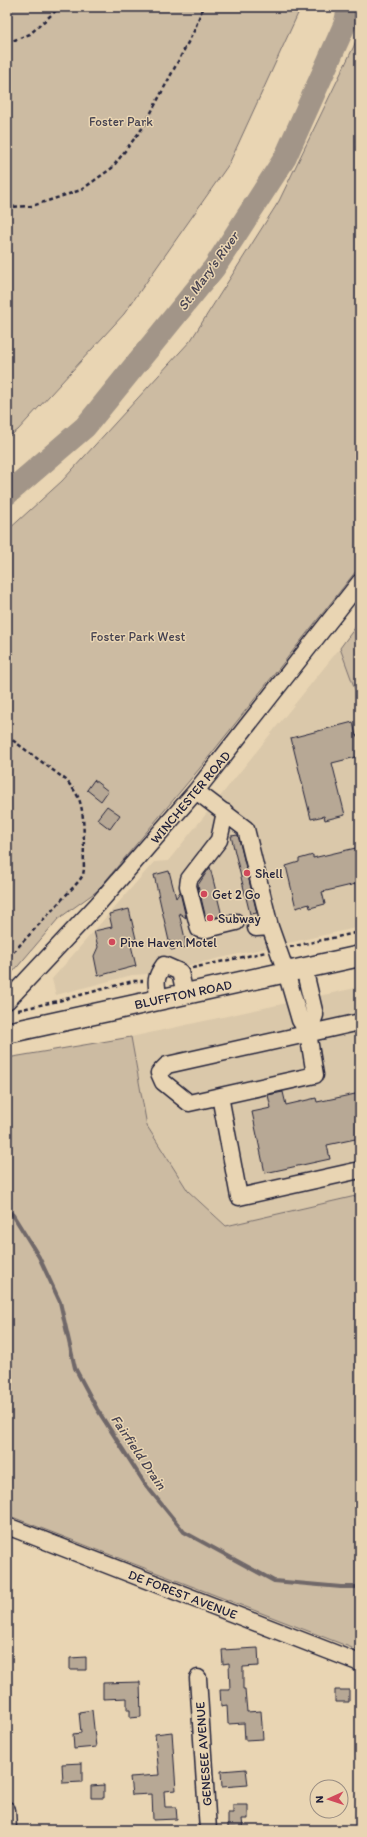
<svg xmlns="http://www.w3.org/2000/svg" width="367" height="1837" viewBox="0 0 367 1837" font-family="Itim,sans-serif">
<rect width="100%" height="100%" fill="#e9d5b3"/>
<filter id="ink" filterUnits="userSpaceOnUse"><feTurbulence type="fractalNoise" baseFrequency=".025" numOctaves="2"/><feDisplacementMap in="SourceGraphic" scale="8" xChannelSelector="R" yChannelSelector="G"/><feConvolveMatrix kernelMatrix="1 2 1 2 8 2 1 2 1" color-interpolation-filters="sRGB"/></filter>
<g filter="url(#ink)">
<!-- built -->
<path fill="#dac8aa" d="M 340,648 L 360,703 L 360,927 L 149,974 L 132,975 L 56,995 L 52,979 L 154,862 L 168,861 Z
M 360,987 L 360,1195 L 226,1226 L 188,1191 L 147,1126 L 131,1037 Z"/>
<!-- green -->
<path fill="#ccbba2" stroke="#776e6e" d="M 7,7 L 301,7 L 229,164 L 124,314 L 18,430 L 7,438 Z
M 360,28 L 360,566 L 200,768 L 97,891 L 58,919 L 7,979 L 7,531 L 62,481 L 191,340 L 279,201 L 354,46 Z
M 360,621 L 360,703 L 340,648 Z
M 131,1037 L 147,1126 L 188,1191 L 226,1226 L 360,1195 L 360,1651 L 7,1515 L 7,1058 Z"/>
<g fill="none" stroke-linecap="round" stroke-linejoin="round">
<!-- stream -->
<path stroke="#6f6769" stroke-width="4" d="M 7,1210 L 13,1215 L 39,1257 L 60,1302 L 75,1368 L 97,1409 L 145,1484 L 184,1532 L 274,1581 L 341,1587 L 360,1587"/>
<!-- river -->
<path stroke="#a29588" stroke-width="23" d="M 7,494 L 85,427 L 214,268 L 285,158 L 345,24 L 349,7"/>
</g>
<!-- building -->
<path fill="#b7a895" stroke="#22223b" d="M 353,722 L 356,736 L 360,735 L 360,756 L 332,763 L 345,815 L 325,820 L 324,816 L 311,819 L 291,738 Z
M 94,780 L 108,791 L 101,801 L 87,790 Z
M 107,806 L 120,815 L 110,829 L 97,819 Z
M 238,835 L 257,913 L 250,914 L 231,836 Z
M 360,847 L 360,883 L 322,892 L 325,904 L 310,908 L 309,904 L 296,908 L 286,866 L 299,862 L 299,859 L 313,855 L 313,858 Z
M 210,867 L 222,916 L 206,919 L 198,885 Z
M 169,871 L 176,898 L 180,892 L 186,918 L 179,913 L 187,947 L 171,950 L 154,875 Z
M 129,909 L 136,939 L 130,941 L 136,966 L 98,976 L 94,956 L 98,947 L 94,931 L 112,927 L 109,914 Z
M 283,1092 L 286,1105 L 316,1098 L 317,1102 L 360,1093 L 360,1138 L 327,1145 L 330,1159 L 265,1173 L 252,1112 L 271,1108 L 268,1095 Z
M 258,1648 L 259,1666 L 243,1667 L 243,1689 L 245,1689 L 247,1712 L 261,1711 L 263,1739 L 245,1740 L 244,1723 L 228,1724 L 227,1705 L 221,1706 L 220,1690 L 230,1690 L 229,1663 L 223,1664 L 222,1650 Z
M 86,1657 L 86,1670 L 70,1670 L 70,1658 Z
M 140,1682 L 141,1717 L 130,1718 L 130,1710 L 127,1710 L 127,1698 L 103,1699 L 103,1683 Z
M 335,1690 L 349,1690 L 349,1702 L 335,1702 Z
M 92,1710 L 96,1747 L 74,1749 L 73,1734 L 81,1733 L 79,1712 Z
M 172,1732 L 176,1790 L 164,1791 L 165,1807 L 176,1807 L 177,1819 L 153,1820 L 152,1794 L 132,1795 L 130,1777 L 159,1775 L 155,1734 Z
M 82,1763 L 82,1782 L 63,1783 L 62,1764 Z
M 246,1769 L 248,1785 L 222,1787 L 221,1771 Z
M 104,1785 L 104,1798 L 91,1798 L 91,1786 Z
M 233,1805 L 248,1805 L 248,1819 L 242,1819 L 243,1828 L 228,1828 L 228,1813 L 233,1813 Z"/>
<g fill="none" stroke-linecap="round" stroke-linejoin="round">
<!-- minor casing -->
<g stroke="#22223b" stroke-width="19">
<path id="minor" d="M 196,791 L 246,829 L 270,927 L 286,972 L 300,1020 L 308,1033 L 315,1015 L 304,968
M 225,812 L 219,840 L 189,879 L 188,886 L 199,929 L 203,930 L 236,922
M 256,928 L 270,927
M 159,999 C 156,983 154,979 164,965 L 180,972 L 185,994
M 7,1001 L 98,904 L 196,791 L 360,582
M 308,1033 L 315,1075 L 189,1103 L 163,1082 L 159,1073 L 167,1065 L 360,1022
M 220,1096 L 239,1197 L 360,1170
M 7,1526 L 360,1663
M 198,1678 L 208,1830
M 7,1810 L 8,1830"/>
</g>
<!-- major casing -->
<g stroke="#22223b" stroke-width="23">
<path id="major" d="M 7,1033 L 360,956"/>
</g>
<!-- path -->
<path stroke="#22223b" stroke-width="2.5" stroke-dasharray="4 3" stroke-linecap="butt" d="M 7,43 L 30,34 L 60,7
M 7,207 L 32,206 L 81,190 L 112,168 L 144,126 L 194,31 L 203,7
M 7,736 L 66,780 C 71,786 76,792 79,799 C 86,818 83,848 84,869 L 83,875 L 79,881 L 7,959
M 290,947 L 360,932
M 192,968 L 266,952
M 18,1010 L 58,1001 L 133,981 L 143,981"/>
<!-- minor -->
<use href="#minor" stroke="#e9d5b3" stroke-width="16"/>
<!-- major -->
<use href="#major" stroke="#e9d5b3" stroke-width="20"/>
</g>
</g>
<!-- markers -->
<g fill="#d1495b" stroke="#e9d5b3" stroke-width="1.5">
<circle cx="247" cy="873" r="4"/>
<circle cx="204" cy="894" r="4"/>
<circle cx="210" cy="918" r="4"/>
<circle cx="112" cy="942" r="4"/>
</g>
<g text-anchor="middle" stroke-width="3" stroke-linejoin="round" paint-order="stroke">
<!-- park labels -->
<g font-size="13" fill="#444150" stroke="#e9d5b3">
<text x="121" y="126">Foster Park</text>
<text x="138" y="641">Foster Park West</text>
</g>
<!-- street labels -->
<g font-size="13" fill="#22223b" stroke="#e9d5b3">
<text transform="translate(190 797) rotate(-50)" y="5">WINCHESTER ROAD</text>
<text transform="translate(183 994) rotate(-12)" y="5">BLUFFTON ROAD</text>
<text transform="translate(183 1594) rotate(21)" y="5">DE FOREST AVENUE</text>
<text transform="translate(203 1754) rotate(-94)" y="5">GENESEE AVENUE</text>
</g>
<!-- poi labels -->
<g font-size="13" fill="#22223b" stroke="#e9d5b3" text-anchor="start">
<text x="255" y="878">Shell</text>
<text x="212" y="899">Get 2 Go</text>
<text x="218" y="923">Subway</text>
<text x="120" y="947">Pine Haven Motel</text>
</g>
<!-- water labels -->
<g font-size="14" font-style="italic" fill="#484452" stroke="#e9d5b3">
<text transform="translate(208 271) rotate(-54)" y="5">St. Mary's River</text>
<text transform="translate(139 1452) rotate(56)" y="5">Fairfield Drain</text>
</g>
</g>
<!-- margin -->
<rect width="367" height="1837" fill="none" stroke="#e9d5b3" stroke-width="24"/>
<rect x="12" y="12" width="343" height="1813" fill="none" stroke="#22223b" stroke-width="1.5" filter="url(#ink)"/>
<!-- north arrow -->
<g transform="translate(329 1799) rotate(267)"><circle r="19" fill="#e9d5b3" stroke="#998d83"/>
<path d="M0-3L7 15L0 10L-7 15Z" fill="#d1495b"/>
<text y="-6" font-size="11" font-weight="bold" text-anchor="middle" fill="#22223b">N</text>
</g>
</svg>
